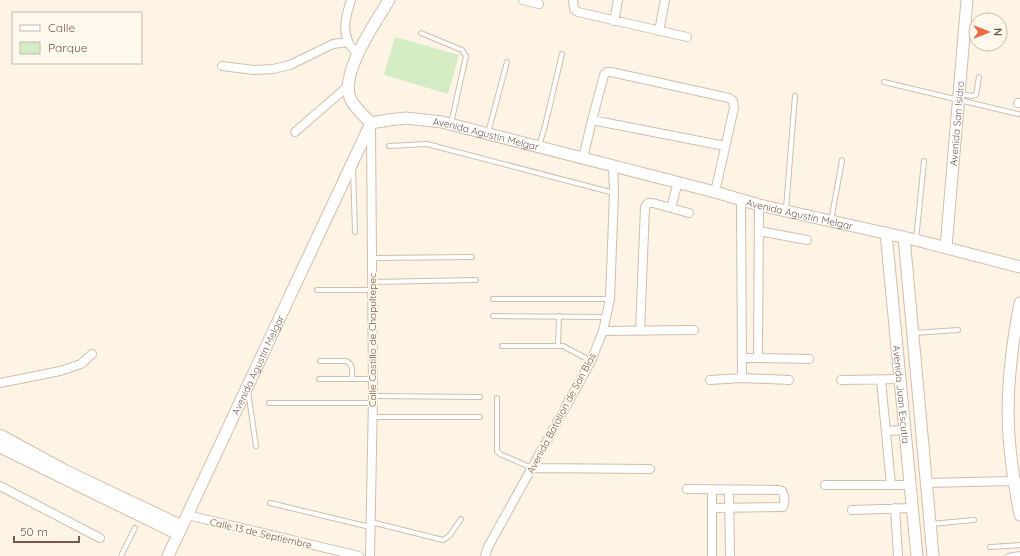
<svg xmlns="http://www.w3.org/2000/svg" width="1020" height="556" viewBox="0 0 1020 556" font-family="Quicksand,sans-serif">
<rect width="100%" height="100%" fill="#fdf4e6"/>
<!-- green -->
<path fill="#d4ecc3" d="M 395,37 L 459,55 L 448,94 L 384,75 Z"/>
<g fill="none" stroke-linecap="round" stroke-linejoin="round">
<!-- lane casing -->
<g stroke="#d2bdad" stroke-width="6">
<path id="lane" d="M 421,33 L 462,50 L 466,56 L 451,124
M 884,82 L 1018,114
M 959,94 L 973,96 L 976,95 L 979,77
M 488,133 L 507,62
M 389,146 L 427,144 L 614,193
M 539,146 L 545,126 L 562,54
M 353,168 L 355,232
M 786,209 L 795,96
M 831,221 L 842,160
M 916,240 L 924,161
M 372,258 L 472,257
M 372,282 L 476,280
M 317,290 L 372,290
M 493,299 L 610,299
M 493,316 L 606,317
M 914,333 L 958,330
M 502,346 L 563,346 L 591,361
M 558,346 L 559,316
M 320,361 L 346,361 C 354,364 352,372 352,379
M 319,379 L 373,379
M 248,391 L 256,446
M 373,396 L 480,397
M 497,398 L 497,451 L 500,454 L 532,468
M 269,403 L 373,403
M 373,417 L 480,417
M 270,503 L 370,527
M 371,522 L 443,540 L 449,536 L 461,519
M 931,524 L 974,520
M 990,547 L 1020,545
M 121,556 L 135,528
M 1008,556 L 1020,554"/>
</g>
<!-- street casing -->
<g stroke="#d2bdad" stroke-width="10">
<path id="street" d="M 351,0 C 347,13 342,27 348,41 C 350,46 354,50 357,54
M 523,0 L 539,4
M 573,0 L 574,9 L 578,12 L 687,37
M 614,21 L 618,0
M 659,31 L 665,0
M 222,66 L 254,70 L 273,69 L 290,65 L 333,44 L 348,42
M 1018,103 L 1020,103
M 592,120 L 725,146
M 295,132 L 347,87
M 583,158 L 592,120 L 604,75 L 607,72 L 611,72 L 729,98 L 733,101 L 734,108 L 715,192
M 741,199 L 742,378
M 759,205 L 758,358 L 809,359
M 671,208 L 689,213
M 759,231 L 807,240
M 603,331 L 694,330
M 640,331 L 645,207 L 648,203 L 653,203 L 671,208 L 678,182
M 742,358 L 758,358
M 710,380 L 742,378 L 789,380
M 841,380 L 900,379
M 0,383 L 60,371 L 81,364 L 92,354
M 886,431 L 905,430
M 532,468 L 650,469
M 926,483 L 1013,481 L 1020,483
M 825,485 L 891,485 L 881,380
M 891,485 L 910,485
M 0,486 L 100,538
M 687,489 L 779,490 L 782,491 C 785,496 785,502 783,507 L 712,508
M 729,490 L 730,556
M 895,508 L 898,556
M 852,510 L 912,508
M 187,515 L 359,556
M 370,556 L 373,396 L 371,125
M 485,556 L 488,547 L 591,361 L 603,331 L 610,299 L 614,193 L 613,165
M 712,556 L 712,490"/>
</g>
<!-- secondary casing -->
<g stroke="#d5bdab" stroke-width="13">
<g id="secondary">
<path id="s1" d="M 371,123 L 388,120 L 406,118 L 442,122 L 715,192 L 759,205 L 916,240 L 1020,267"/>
<path d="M 371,123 C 364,116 356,109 351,100 C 338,75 376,22 389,0"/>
<path id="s2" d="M 886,233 L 917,556"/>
<path d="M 904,237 L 933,556"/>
<path id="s3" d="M 946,247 L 967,0"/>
<path d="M 1020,303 C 1012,344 1006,395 1009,437 C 1011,463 1015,489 1020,515"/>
<path d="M 0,435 L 66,471 L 182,526"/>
<path d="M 0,447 L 178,534"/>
<path id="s4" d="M 168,556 L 371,123"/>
</g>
</g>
<!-- lane -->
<use href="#lane" stroke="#fff" stroke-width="4"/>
<!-- street -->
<use href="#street" stroke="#fff" stroke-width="8"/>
<!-- secondary -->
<use href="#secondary" stroke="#fff" stroke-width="11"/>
</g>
<g text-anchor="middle" stroke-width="3.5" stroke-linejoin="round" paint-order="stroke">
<!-- street labels -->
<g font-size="10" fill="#785949" stroke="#fff8ed">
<text dy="4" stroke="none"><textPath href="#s3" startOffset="124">Avenida San Isidro</textPath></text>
<text dy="4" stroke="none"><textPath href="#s1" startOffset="117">Avenida Agustín Melgar</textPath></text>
<text dy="4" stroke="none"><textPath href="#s1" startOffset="441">Avenida Agustín Melgar</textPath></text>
<text transform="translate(372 340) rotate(-90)" y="4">Calle Castillo de Chapultepec</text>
<text dy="4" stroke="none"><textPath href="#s4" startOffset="211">Avenida Agustín Melgar</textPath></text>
<text dy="4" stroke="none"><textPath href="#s2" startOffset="162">Avenida Juan Escutia</textPath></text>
<text transform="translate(561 413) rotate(-62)" y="4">Avenida Batallón de San Blas</text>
<text transform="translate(261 533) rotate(13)" y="4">Calle 13 de Septiembre</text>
</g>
</g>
<!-- legend -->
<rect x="12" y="12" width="130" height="52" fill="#fff8ed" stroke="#c9b8ab"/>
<rect x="20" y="25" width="20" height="6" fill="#ffffff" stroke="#c9b8ab"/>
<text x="48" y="32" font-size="12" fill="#785949">Calle</text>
<rect x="20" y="42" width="20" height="12" fill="#d4ecc3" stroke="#c9b8ab"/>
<text x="48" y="52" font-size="12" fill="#785949">Parque</text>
<!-- north arrow -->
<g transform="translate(988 32) rotate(90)"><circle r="19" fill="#fff8ed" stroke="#c9b8ab"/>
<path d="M0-3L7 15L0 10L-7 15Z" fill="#ed6946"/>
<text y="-6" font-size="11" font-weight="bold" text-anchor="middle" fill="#785949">N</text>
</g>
<!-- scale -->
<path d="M14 536v6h65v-6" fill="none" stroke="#785949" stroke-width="2"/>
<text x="20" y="536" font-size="12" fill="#785949" stroke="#fff8ed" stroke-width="3" paint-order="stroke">50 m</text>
</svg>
